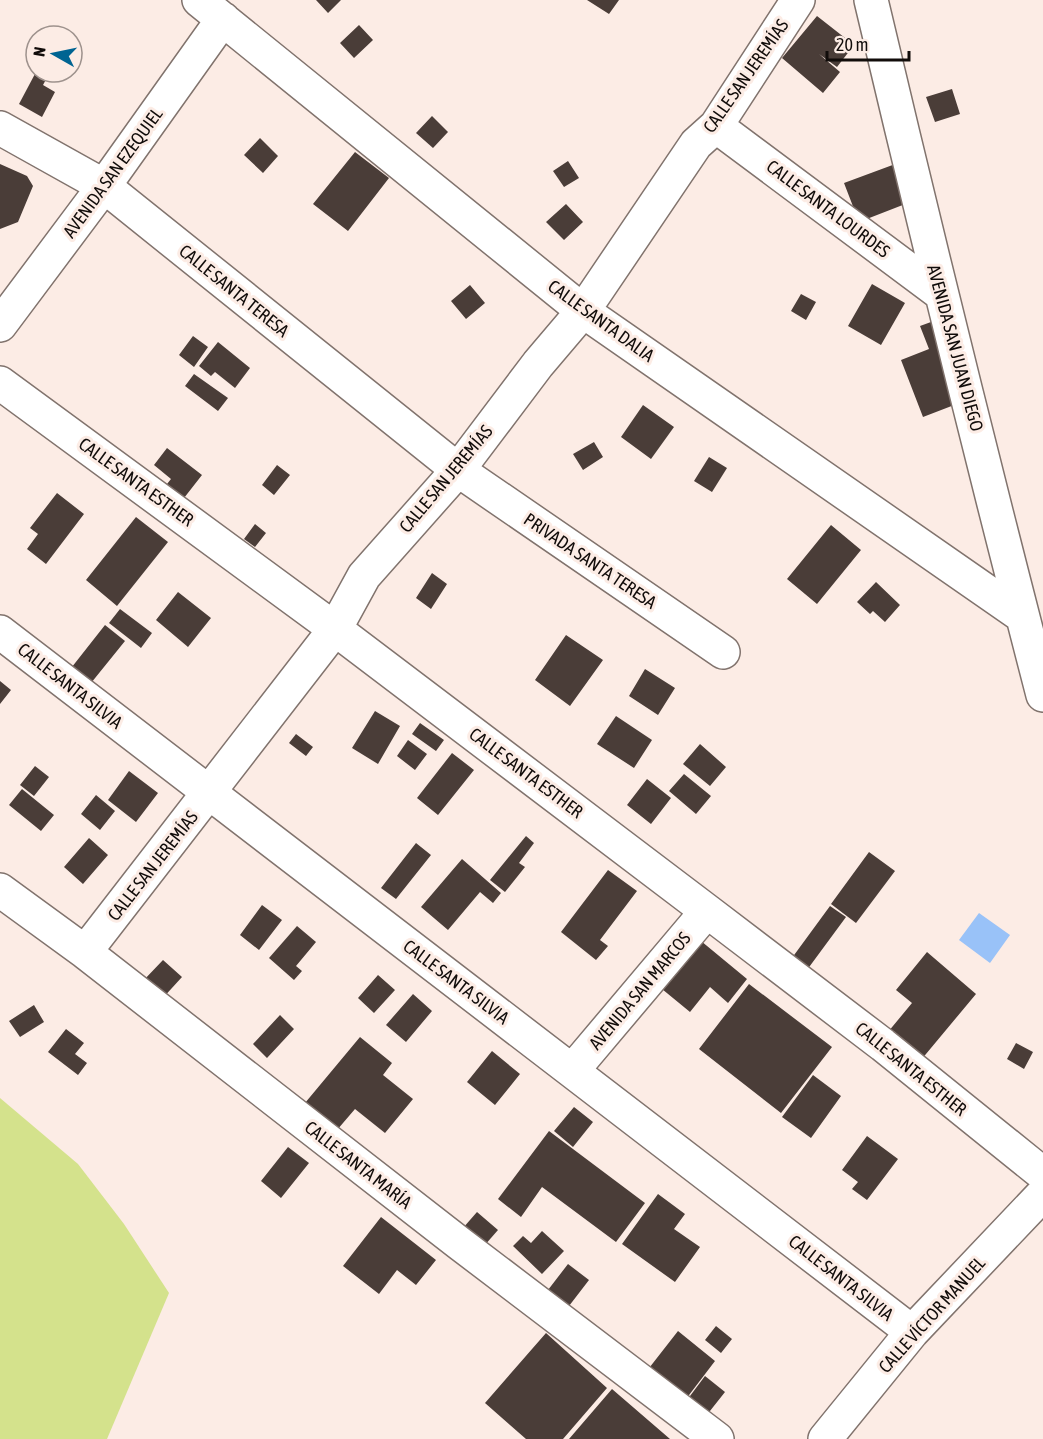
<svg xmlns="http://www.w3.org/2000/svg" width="1043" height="1439" viewBox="0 0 1043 1439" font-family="'Asap Condensed',sans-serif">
<rect width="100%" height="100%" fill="#fcece5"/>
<!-- green -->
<path fill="#d4e28c" d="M 0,1098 L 78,1164 L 124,1224 L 169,1293 L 107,1439 L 0,1439 Z"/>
<!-- water -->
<path fill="#99c2f8" d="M 979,913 L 1010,935 L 990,963 L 959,940 Z"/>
<!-- building -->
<path fill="#4a3d38" d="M 316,0 L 341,0 L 328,13 Z
M 587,0 L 619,0 L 609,14 Z
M 817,16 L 854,45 L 837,67 L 819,54 L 840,72 L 823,93 L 782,58 Z
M 359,25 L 373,40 L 354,58 L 340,43 Z
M 36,72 L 50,72 L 43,85 L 55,92 L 42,117 L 19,104 Z
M 952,89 L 960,114 L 935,122 L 926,97 Z
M 432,116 L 448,132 L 433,148 L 416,133 Z
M 260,138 L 278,156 L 263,173 L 244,155 Z
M 355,152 L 389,178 L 348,231 L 313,204 Z
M 568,161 L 579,178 L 564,187 L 553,171 Z
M 898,163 L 913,201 L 859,222 L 844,183 Z
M 0,164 L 27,176 L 33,186 L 18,222 L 0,229 Z
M 566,204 L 583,222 L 564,240 L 546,222 Z
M 872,284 L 905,303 L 881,345 L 848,326 Z
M 470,285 L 485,303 L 466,319 L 451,301 Z
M 801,294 L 816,302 L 806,320 L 791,311 Z
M 931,322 L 962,402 L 923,417 L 901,360 L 929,349 L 920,326 Z
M 193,336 L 208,347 L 194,367 L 179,355 Z
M 218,342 L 250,368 L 235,388 L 215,372 L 211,376 L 199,366 Z
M 194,374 L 228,398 L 218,411 L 185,386 Z
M 643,405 L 674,427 L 651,459 L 621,437 Z
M 594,442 L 603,457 L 583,470 L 573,454 Z
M 167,448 L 202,475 L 184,498 L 167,484 L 171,479 L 154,465 Z
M 709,457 L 727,468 L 712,492 L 694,481 Z
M 277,465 L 290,475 L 274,495 L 262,485 Z
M 57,493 L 84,514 L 46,564 L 27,549 L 38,534 L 30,528 Z
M 136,517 L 168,542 L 117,606 L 86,580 Z
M 255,524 L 266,533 L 255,547 L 244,539 Z
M 831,525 L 861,550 L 817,604 L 787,579 Z
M 432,573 L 447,584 L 431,609 L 416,598 Z
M 876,582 L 900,605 L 885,622 L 873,611 L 870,614 L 857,602 Z
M 178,592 L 211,618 L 188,647 L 156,620 Z
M 120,609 L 152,633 L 141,648 L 109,623 Z
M 105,625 L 125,641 L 87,688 L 68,672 Z
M 566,635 L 603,660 L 570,706 L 535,680 Z
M 645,669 L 675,688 L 658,715 L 629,696 Z
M 0,681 L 11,690 L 0,704 Z
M 375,711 L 400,726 L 378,764 L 352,748 Z
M 616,716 L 652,740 L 634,768 L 597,744 Z
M 420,723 L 444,740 L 436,751 L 412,734 Z
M 296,734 L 313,747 L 306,756 L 289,743 Z
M 408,740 L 427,754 L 415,770 L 397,756 Z
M 700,744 L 726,767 L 710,786 L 683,764 Z
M 452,753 L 474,770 L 438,815 L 417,798 Z
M 35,766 L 49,777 L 34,796 L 20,785 Z
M 129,771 L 158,793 L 136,822 L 108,800 Z
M 684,774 L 711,796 L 696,814 L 669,791 Z
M 647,779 L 671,798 L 651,824 L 627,805 Z
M 22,789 L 54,815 L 41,831 L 9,805 Z
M 96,795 L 115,811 L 100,830 L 81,814 Z
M 526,836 L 534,843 L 519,863 L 525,867 L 505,892 L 490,880 Z
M 89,838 L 108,855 L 83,884 L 64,867 Z
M 416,843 L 431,855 L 396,899 L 381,888 Z
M 869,852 L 895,871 L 856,923 L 831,904 Z
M 462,859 L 501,893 L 493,903 L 480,892 L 448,930 L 421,907 Z
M 608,870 L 637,891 L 600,940 L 608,946 L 596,960 L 561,932 Z
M 262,905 L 282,920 L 259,950 L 240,935 Z
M 830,906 L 846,917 L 804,974 L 789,962 Z
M 297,926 L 316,942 L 296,966 L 302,971 L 294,980 L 269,958 Z
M 701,941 L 747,979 L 728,1003 L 710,987 L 690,1012 L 662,989 Z
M 927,952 L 976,994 L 921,1060 L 888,1032 L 912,1003 L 896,990 Z
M 163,960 L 182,977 L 161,1000 L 142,982 Z
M 378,975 L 395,990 L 374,1013 L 358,998 Z
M 749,984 L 832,1047 L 781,1113 L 699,1049 Z
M 413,994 L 432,1011 L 406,1042 L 386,1025 Z
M 34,1005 L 44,1022 L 20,1037 L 9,1021 Z
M 280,1015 L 294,1029 L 267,1058 L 253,1044 Z
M 66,1029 L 84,1043 L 75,1054 L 87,1063 L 78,1075 L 48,1052 Z
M 360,1037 L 392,1063 L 383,1075 L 413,1099 L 385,1133 L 355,1109 L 337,1130 L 305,1103 Z
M 1016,1043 L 1033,1052 L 1024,1069 L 1007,1059 Z
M 492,1051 L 520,1074 L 495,1105 L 467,1082 Z
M 813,1075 L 841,1096 L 811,1138 L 782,1117 Z
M 574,1107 L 593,1122 L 573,1147 L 554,1131 Z
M 549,1131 L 645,1203 L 616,1242 L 542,1187 L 521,1217 L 498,1199 Z
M 867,1136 L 898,1159 L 867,1200 L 852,1189 L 858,1182 L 842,1170 Z
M 288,1147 L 309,1163 L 281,1198 L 261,1181 Z
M 658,1194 L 685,1214 L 674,1229 L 700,1247 L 675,1282 L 622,1244 Z
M 477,1212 L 498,1230 L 484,1246 L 463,1228 Z
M 381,1217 L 436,1260 L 416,1285 L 397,1270 L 379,1294 L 343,1266 Z
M 542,1231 L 564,1251 L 542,1274 L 513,1246 L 523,1236 L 531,1243 Z
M 568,1264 L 589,1280 L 569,1306 L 548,1290 Z
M 716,1326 L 732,1339 L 721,1353 L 705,1340 Z
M 678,1331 L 715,1361 L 686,1399 L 646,1372 Z
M 546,1333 L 607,1388 L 563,1439 L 526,1439 L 485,1403 Z
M 705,1376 L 725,1392 L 706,1416 L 687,1400 Z
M 612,1389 L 670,1439 L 569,1439 Z"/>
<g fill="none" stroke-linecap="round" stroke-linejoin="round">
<!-- minor casing -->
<g stroke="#81736d" stroke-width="36">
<path id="minor" d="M 199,0 L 583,311 L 1022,616
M 871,0 C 926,233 983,464 1043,695
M 716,126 L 940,293
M 0,128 L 104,186 L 458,470 L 723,652
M 0,325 L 104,186 L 223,19
M 0,383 L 335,629 L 707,911 L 883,1045 L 1043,1174
M 0,632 L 912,1332
M 0,890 L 85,952 L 459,1243 L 717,1439
M 85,952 L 335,629 L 364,576 L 458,470 L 538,364 L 583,311 L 696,144 L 716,126 L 798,0
M 572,1071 L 707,911
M 825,1439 L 912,1332 L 1043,1194"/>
</g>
<!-- minor -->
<use href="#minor" stroke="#fff" stroke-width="33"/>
</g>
<g text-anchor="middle" stroke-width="6" stroke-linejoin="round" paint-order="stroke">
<!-- street labels -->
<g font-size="18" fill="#110c0a" stroke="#fcece5">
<text transform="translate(746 76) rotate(-55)" y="6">CALLE SAN JEREMÍAS</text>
<text transform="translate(113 173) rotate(-54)" y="6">AVENIDA SAN EZEQUIEL</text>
<text transform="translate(828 209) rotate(37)" y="6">CALLE SANTA LOURDES</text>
<text transform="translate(234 291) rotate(39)" y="6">CALLE SANTA TERESA</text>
<text transform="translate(601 321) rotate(36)" y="6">CALLE SANTA DALIA</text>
<text transform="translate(955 348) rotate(75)" y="6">AVENIDA SAN JUAN DIEGO</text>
<text transform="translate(446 479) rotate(-50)" y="6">CALLE SAN JEREMÍAS</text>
<text transform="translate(136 482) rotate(36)" y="6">CALLE SANTA ESTHER</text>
<text transform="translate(590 561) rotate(34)" y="6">PRIVADA SANTA TERESA</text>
<text transform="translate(70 686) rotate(38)" y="6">CALLE SANTA SILVIA</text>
<text transform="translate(526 773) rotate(37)" y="6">CALLE SANTA ESTHER</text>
<text transform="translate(153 866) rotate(-52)" y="6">CALLE SAN JEREMÍAS</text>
<text transform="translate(456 982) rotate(37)" y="6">CALLE SANTA SILVIA</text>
<text transform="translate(640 991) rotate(-50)" y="6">AVENIDA SAN MARCOS</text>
<text transform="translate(911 1069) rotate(39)" y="6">CALLE SANTA ESTHER</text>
<text transform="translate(358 1165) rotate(38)" y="6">CALLE SANTA MARÍA</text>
<text transform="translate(841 1278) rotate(38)" y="6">CALLE SANTA SILVIA</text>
<text transform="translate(932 1315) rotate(-48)" y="6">CALLE VÍCTOR MANUEL</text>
</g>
</g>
<!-- north arrow -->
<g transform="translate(54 54) rotate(279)"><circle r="28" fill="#fcece5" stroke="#9e928d" stroke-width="1.5"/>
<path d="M0-4.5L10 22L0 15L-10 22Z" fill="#006492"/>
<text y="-9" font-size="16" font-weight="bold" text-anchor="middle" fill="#110c0a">N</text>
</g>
<!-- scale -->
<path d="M827 51v9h82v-9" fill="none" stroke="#110c0a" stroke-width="3"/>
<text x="836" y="51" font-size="18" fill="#110c0a" stroke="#fcece5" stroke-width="4.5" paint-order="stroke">20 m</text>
</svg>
